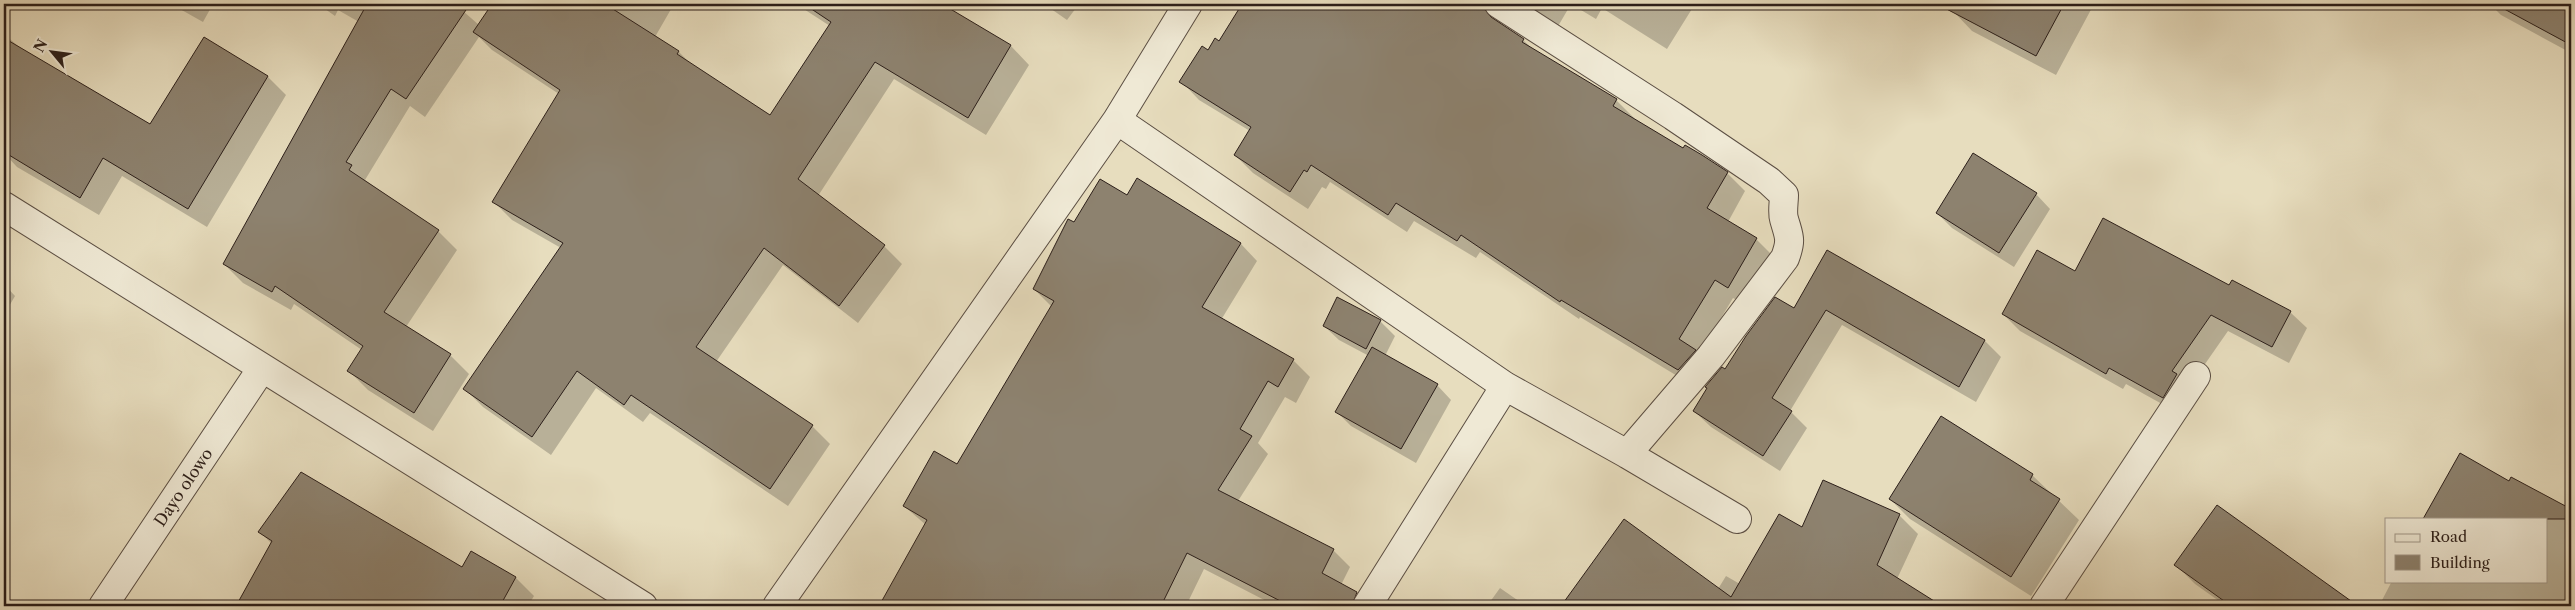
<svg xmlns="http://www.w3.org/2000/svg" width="2575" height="610" viewBox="0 0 2575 610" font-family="'Libre Caslon Text',serif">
<rect width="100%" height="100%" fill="#e7ddbe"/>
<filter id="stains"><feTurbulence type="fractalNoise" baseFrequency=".004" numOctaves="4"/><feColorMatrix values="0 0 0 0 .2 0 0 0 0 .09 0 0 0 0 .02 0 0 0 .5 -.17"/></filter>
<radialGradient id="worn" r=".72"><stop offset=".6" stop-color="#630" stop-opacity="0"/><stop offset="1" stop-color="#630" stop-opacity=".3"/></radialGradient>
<!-- shadow -->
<path fill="#0003" d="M 171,4 L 213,4 L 203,22 Z
M 318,4 L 455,4 L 479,25 L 493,4 L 588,4 L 608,17 L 616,4 L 674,4 L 655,37 L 679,52 L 693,66 L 770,117 L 830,26 L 796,4 L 942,4 L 1011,46 L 1029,65 L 986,135 L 894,79 L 818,196 L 884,246 L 902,264 L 858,323 L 783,265 L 716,362 L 812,426 L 830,444 L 788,506 L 650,413 L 643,422 L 596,388 L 551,455 L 483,407 L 465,389 L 561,248 L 512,220 L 494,202 L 559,94 L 492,50 L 479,37 L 425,117 L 410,106 L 365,180 L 438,231 L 457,250 L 406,327 L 450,355 L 469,374 L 433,431 L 368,390 L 349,371 L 362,350 L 294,304 L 291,310 L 243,283 L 224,264 L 359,22 L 338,10 L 335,16 Z
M 1044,4 L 1079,4 L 1067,20 Z
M 1244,4 L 1695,4 L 1667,49 L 1602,8 L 1596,19 L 1571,4 L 1557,28 L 1504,13 L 1501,23 L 1502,26 L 1523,40 L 1535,51 L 1616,100 L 1634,118 L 1633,120 L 1727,173 L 1745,191 L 1728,222 L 1756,239 L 1774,257 L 1746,305 L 1733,298 L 1699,355 L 1697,388 L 1580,317 L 1579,319 L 1480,252 L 1476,258 L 1414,221 L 1407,232 L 1330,182 L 1326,189 L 1322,187 L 1308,209 L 1253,173 L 1235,155 L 1250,131 L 1199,100 L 1181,81 L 1219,42 Z
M 1957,4 L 2094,4 L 2056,75 L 1972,31 L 1953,11 Z
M 2490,4 L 2571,4 L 2571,53 L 2501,15 Z
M 4,34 L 25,52 L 150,126 L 205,39 L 268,77 L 286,95 L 207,227 L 122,176 L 99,215 L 17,167 L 4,153 L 4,139 L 12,125 L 4,120 Z
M 1137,180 L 1241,244 L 1257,261 L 1221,320 L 1293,360 L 1310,377 L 1296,403 L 1285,397 L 1258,443 L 1268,454 L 1238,501 L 1333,550 L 1350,567 L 1341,585 L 1349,590 L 1366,606 L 1276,606 L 1204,569 L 1186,606 L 881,606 L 926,525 L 904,506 L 957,466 L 1052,307 L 1034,289 L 1075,224 L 1127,196 Z
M 2036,194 L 2050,209 L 2014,267 L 1952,228 L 1937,213 Z
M 1828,252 L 1985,341 L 2001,357 L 1976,402 L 1842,325 L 1790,411 L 1807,428 L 1780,471 L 1711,427 L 1694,411 L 1726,370 L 1795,310 Z
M 2075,272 L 2230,287 L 2290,312 L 2307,328 L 2289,363 L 2228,331 L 2189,387 L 2180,414 L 2126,384 L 2123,389 L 2020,331 L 2003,314 Z
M 4,284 L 15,296 L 4,315 Z
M 1338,299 L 1381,322 L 1395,336 L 1385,356 L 1437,385 L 1451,400 L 1416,463 L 1351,426 L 1337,412 L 1369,356 L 1339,340 L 1324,326 Z
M 2032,475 L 2079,520 L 2031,596 L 1910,519 L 1890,499 Z
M 2511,479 L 2571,511 L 2571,606 L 2383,606 L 2380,604 L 2392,581 L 2546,581 L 2546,519 L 2509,482 Z
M 2218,507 L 2356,606 L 2226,606 L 2195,584 L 2176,565 Z
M 1899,515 L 1918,534 L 1897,579 L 1940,606 L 1562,606 L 1625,521 L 1718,589 L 1726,576 L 1740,584 L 1802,528 Z
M 260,532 L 462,568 L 471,553 L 516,578 L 534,596 L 528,606 L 237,606 L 272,544 Z
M 1500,588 L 1526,606 L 1487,606 Z"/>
<!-- building -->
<path fill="#8d826f" stroke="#2c1f1a" d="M 367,4 L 470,4 L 406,99 L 391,89 L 346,162 L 352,165 L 349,170 L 439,230 L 384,312 L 451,354 L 414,413 L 347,371 L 363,346 L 275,286 L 272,292 L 223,264 Z
M 492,4 L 605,4 L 679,51 L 677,54 L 770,115 L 831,22 L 804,4 L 942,4 L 1011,45 L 968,118 L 875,62 L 798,179 L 885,245 L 839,306 L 764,248 L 696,347 L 813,425 L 770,489 L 631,395 L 624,405 L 577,371 L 532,437 L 463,389 L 563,243 L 492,202 L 560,90 L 473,32 Z
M 1242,4 L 1476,4 L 1484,8 L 1491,17 L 1524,39 L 1522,42 L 1617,99 L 1613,106 L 1683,148 L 1685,145 L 1702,155 L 1728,172 L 1707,208 L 1757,238 L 1728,288 L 1715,280 L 1679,339 L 1696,350 L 1678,370 L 1561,300 L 1560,302 L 1461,235 L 1457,241 L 1396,203 L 1388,215 L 1311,165 L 1307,172 L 1304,170 L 1290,192 L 1234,155 L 1251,127 L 1179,82 L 1202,46 L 1208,50 L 1215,38 L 1219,41 Z
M 1937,4 L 2064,4 L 2036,56 Z
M 2495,4 L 2571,4 L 2571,45 Z
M 204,37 L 268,76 L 188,209 L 103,158 L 80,198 L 4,152 L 4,38 L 150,124 Z
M 1973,153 L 2037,193 L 1999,253 L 1936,213 Z
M 1137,178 L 1241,243 L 1202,307 L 1294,359 L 1278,387 L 1268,381 L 1240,429 L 1252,436 L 1218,490 L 1334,549 L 1322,573 L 1357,592 L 1352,606 L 1290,606 L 1187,553 L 1161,606 L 879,606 L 927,520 L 903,506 L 934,451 L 957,464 L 1054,301 L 1033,289 L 1068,219 L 1074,222 L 1100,179 L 1127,195 Z
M 2103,218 L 2229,285 L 2232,280 L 2291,311 L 2272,347 L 2211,315 L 2172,371 L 2177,374 L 2163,398 L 2109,368 L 2106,374 L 2002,314 L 2037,250 L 2075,271 Z
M 1827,250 L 1985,340 L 1959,387 L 1826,310 L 1772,398 L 1792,411 L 1763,456 L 1693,411 L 1707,388 L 1705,387 L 1722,367 L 1725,369 L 1746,336 L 1775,297 L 1794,308 Z
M 1337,297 L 1381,320 L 1366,349 L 1323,326 Z
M 1372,347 L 1438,384 L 1401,449 L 1335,412 Z
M 1941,416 L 2033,474 L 2030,480 L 2060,499 L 2011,577 L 1889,499 Z
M 2460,453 L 2509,481 L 2511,477 L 2571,509 L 2571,519 L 2423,519 Z
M 301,472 L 462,567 L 471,551 L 516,577 L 500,606 L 236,606 L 272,541 L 258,532 Z
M 1823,480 L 1900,514 L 1877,565 L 1942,606 L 1561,606 L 1624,519 L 1731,597 L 1779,514 L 1802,527 Z
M 2217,505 L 2358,606 L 2231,606 L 2174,565 Z"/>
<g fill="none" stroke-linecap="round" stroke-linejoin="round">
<!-- minor casing -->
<g stroke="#5b4e43" stroke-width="30">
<path id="minor" d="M 1499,4 L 1673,116 L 1769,181 L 1784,195 C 1784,202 1782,212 1784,219 C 1789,237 1792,239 1785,258 L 1711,356 L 1627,454
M 1117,120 L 1505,386 L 1627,454 L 1737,519
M 4,206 L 643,606
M 103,606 L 262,368
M 777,606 L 1117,120 L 1188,4
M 1367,606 L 1505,386
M 2044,606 L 2196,376"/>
</g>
<!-- minor -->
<use href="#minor" stroke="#efe9d5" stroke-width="28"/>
</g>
<g text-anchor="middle" stroke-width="4" stroke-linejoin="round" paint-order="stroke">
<!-- street labels -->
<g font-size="16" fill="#2c1f1a" stroke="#efe9d5">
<text transform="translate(183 487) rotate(-56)" y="6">Dayo olowo</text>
</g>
</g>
<!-- margin -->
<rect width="2575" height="610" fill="none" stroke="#e7ddbe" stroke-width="20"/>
<rect x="5" y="5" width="2565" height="600" fill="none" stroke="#2c1f1a" stroke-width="2.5"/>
<rect x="10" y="10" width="2555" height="590" fill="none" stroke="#2c1f1a"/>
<!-- legend -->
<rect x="2385" y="518" width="162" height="65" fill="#efe9d5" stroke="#a1988a"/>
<rect x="2395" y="534" width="25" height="8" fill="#efe9d5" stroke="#a1988a"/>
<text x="2430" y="542" font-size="15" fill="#2c1f1a">Road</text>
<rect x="2395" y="555" width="25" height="15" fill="#8d826f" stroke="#a1988a"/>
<text x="2430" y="568" font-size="15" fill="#2c1f1a">Building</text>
<!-- north arrow -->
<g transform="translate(52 52) rotate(299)" stroke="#efe9d5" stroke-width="4" paint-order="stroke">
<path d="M0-4L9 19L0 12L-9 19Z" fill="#2c1f1a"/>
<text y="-8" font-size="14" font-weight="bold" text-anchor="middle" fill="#2c1f1a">N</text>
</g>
<rect width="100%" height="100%" filter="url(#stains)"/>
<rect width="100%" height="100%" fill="url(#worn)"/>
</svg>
